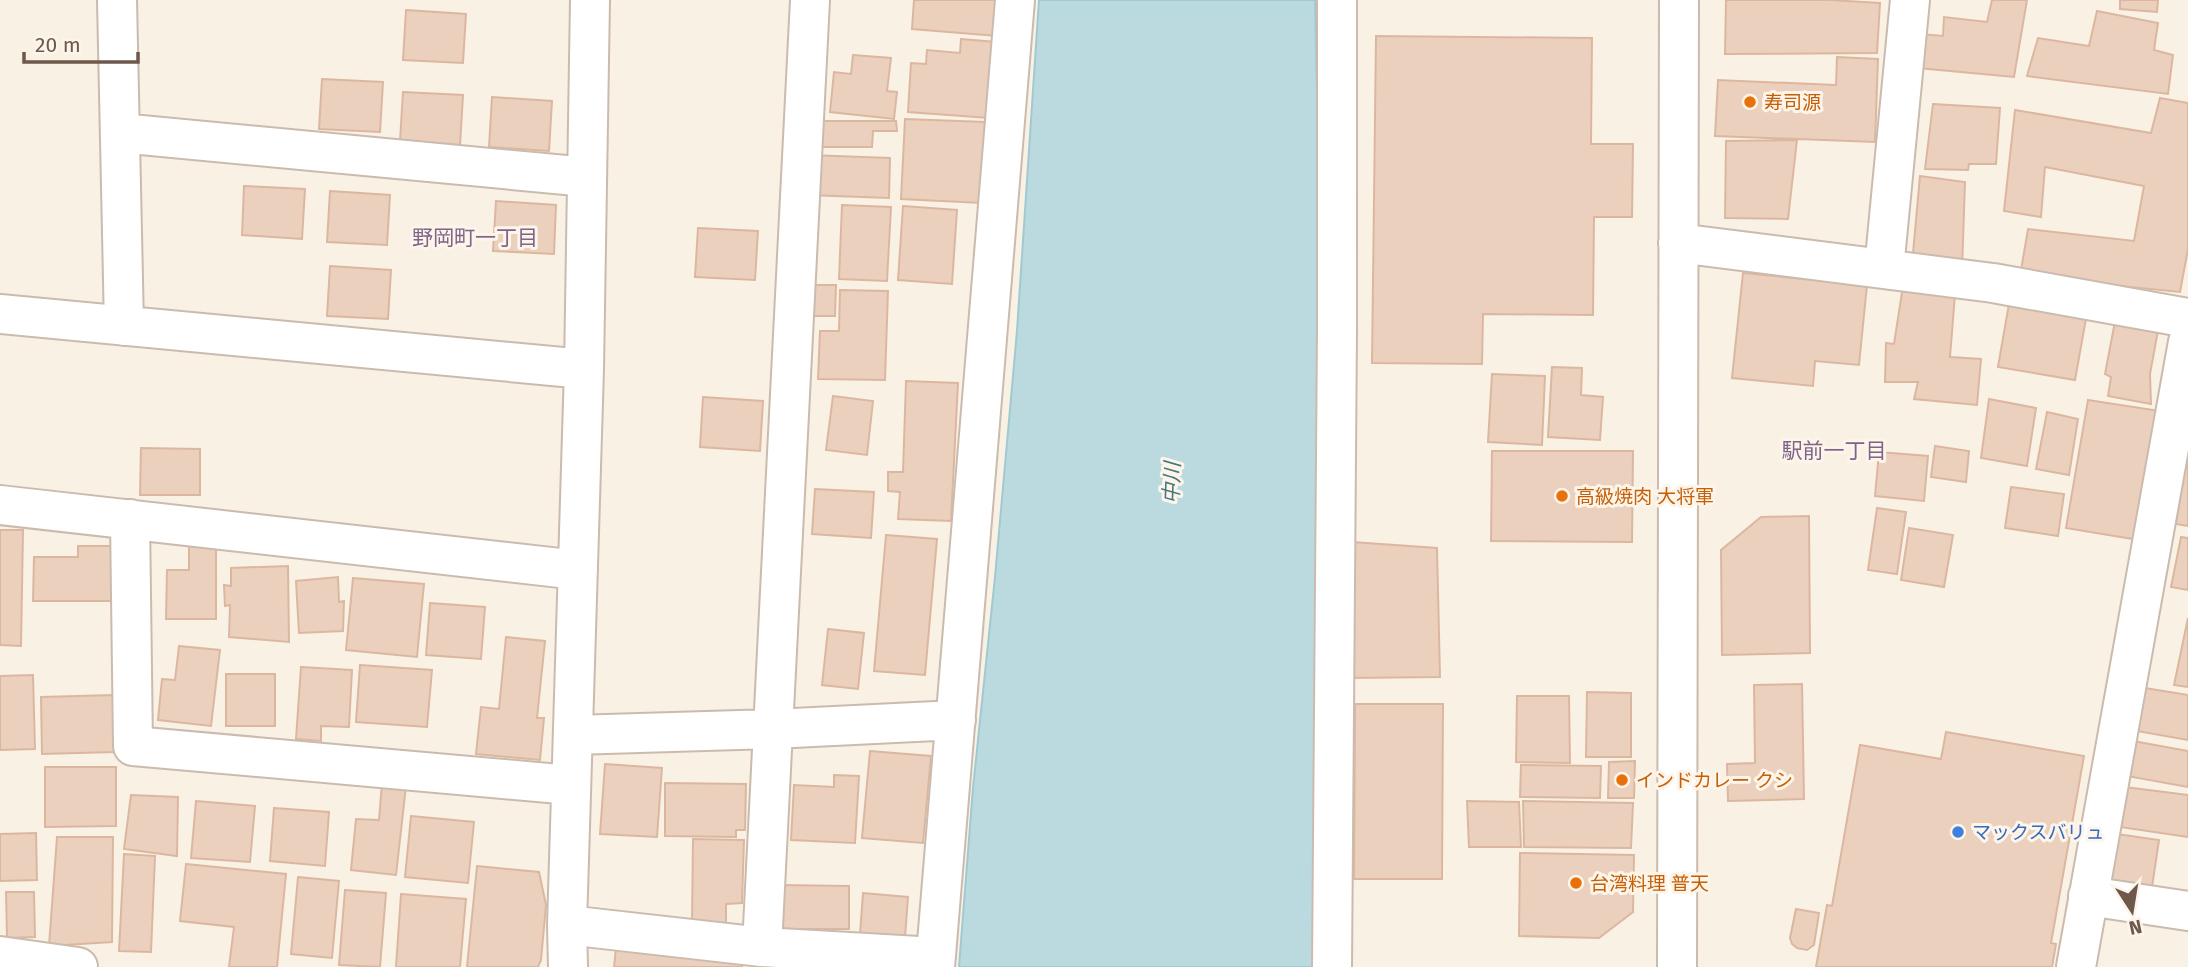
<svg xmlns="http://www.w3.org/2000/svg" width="2188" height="967" viewBox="0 0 2188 967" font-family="'Fira Sans','Noto Sans JP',sans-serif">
<rect width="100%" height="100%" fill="#f9f1e3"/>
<!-- water -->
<path fill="#badae0" stroke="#a1c9d1" stroke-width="2" d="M 1039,0 L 1315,0 L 1322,330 L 1318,967 L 959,967 L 973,788 L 995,577 L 1017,331 Z"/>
<!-- building -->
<path fill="#ebd0be" stroke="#dcb7a0" stroke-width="2" d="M 914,0 L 1000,0 L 997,36 L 912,29 Z
M 1726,0 L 1830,0 L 1880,3 L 1877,53 L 1725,54 Z
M 1992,0 L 2027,0 L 2014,77 L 1918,68 L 1921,34 L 1943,36 L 1944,17 L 1987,22 Z
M 2120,0 L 2158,0 L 2157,12 L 2120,9 Z
M 406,10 L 466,14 L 463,63 L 403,60 Z
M 2097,11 L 2158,23 L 2154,50 L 2173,55 L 2168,94 L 2027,76 L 2038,38 L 2089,46 Z
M 1376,36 L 1592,38 L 1591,144 L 1633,144 L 1632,217 L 1594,217 L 1593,315 L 1483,314 L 1482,364 L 1372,363 Z
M 961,39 L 996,42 L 989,118 L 908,112 L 911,63 L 926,64 L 927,50 L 960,53 Z
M 853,55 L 891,58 L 887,91 L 897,92 L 894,119 L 830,112 L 834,72 L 851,74 Z
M 1837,57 L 1878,59 L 1875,142 L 1715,136 L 1718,80 L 1836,85 Z
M 322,79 L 383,82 L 380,132 L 319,129 Z
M 403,92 L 463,95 L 460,145 L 400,141 Z
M 492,97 L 552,101 L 549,151 L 489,147 Z
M 2160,98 L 2188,103 L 2188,249 L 2180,292 L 2020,276 L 2028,229 L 2134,241 L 2144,186 L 2045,167 L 2041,217 L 2004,211 L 2015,110 L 2151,133 Z
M 1933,104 L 2000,108 L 1996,164 L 1969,164 L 1968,170 L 1925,169 Z
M 905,119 L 985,122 L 982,203 L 901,199 Z
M 815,121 L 896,121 L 897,131 L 873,131 L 872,147 L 815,147 Z
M 1797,140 L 1788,219 L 1725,218 L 1726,141 Z
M 809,155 L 890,158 L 889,198 L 807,195 Z
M 1920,176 L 1965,182 L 1962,270 L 1912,264 Z
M 244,186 L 305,189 L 302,239 L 242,235 Z
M 330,191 L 390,195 L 387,245 L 327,242 Z
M 496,201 L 556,205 L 554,254 L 493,251 Z
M 842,205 L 891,207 L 887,281 L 839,279 Z
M 903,206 L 957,210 L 952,284 L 898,280 Z
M 698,228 L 758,231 L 755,280 L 695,277 Z
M 330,266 L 391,270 L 388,319 L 327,316 Z
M 1743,273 L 1867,285 L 1859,365 L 1815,361 L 1813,386 L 1732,378 Z
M 806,285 L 836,285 L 835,316 L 805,316 Z
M 1903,286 L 1955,294 L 1950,357 L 1981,359 L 1977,405 L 1914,399 L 1918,382 L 1885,382 L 1886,343 L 1894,344 Z
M 840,290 L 888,291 L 885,380 L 818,379 L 820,331 L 839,331 Z
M 2010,298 L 2087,313 L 2075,380 L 1998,367 Z
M 2116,316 L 2159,325 L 2150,374 L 2151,404 L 2108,396 L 2111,377 L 2105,374 Z
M 1552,367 L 1582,368 L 1581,395 L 1603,397 L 1600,440 L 1548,437 Z
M 1492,374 L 1545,376 L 1542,445 L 1488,442 Z
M 906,381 L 958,383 L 951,521 L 898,519 L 900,492 L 888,491 L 888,472 L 903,472 Z
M 833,396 L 873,401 L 867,455 L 826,450 Z
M 703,397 L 763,401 L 760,451 L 700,447 Z
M 1989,399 L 2036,408 L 2027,466 L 1981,458 Z
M 2088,400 L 2160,411 L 2139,540 L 2066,528 Z
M 2047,412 L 2078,419 L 2069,475 L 2036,469 Z
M 1935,446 L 1969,451 L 1966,482 L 1931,477 Z
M 2188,447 L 2188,526 L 2176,524 Z
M 141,448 L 200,449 L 200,495 L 140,495 Z
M 1492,451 L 1633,451 L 1632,542 L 1491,541 Z
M 1879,452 L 1928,456 L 1924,501 L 1875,496 Z
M 2011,487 L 2064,494 L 2058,536 L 2005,528 Z
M 815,489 L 874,492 L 871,538 L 812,534 Z
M 1877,508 L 1906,512 L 1897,574 L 1868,570 Z
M 1809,516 L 1810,653 L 1722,655 L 1721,550 L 1761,517 Z
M 1909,528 L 1953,535 L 1944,587 L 1901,580 Z
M 0,530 L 23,530 L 21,646 L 0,645 Z
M 886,535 L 937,539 L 925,675 L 874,671 Z
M 2181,537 L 2188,538 L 2188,590 L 2171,587 Z
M 1352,542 L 1437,548 L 1440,677 L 1347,678 Z
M 189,545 L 216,545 L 216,619 L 166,619 L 167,570 L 189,570 Z
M 78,546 L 112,546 L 111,601 L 33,601 L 34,557 L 78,557 Z
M 288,566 L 289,642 L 229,637 L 230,605 L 225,606 L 224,585 L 231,586 L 231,568 Z
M 338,577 L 339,602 L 344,601 L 343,631 L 299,633 L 296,581 Z
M 353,578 L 424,584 L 417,657 L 346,650 Z
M 430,603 L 485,607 L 481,659 L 426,655 Z
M 2188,618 L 2188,687 L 2174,685 Z
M 828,629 L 864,633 L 858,689 L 822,685 Z
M 506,637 L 545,641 L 537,718 L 544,718 L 540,760 L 476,754 L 481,707 L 499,709 Z
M 179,646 L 220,650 L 211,726 L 158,720 L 162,679 L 175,680 Z
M 360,665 L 432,670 L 427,727 L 356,722 Z
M 301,667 L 352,670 L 349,727 L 321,726 L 321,741 L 296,739 Z
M 226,674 L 275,674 L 275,726 L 226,726 Z
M 33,675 L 35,749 L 0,750 L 0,676 Z
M 1802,684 L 1804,799 L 1728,801 L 1727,764 L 1755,763 L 1754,685 Z
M 2145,688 L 2188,695 L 2188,740 L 2137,731 Z
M 1587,692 L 1631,693 L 1631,757 L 1586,757 Z
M 114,695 L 115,752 L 42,754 L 41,697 Z
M 1517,696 L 1569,696 L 1570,763 L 1516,762 Z
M 1355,704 L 1443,704 L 1442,879 L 1354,879 Z
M 1946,732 L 2084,756 L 2051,943 L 2056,944 L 2052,967 L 1816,967 L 1827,905 L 1832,906 L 1860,745 L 1941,759 Z
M 2133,741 L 2188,751 L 2188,787 L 2127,776 Z
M 870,751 L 931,756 L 923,843 L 862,838 Z
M 1635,761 L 1634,798 L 1608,798 L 1609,762 Z
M 605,764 L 662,768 L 657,837 L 600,834 Z
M 1521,765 L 1601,766 L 1600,798 L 1520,797 Z
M 45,767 L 116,767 L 116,826 L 45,827 Z
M 834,775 L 859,776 L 855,843 L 791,840 L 794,785 L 834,787 Z
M 382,783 L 406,786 L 396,875 L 351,870 L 356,819 L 379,820 Z
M 665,783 L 746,784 L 745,830 L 736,830 L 736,837 L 665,836 Z
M 2125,787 L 2188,795 L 2188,837 L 2120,827 Z
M 131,795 L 178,797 L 177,856 L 124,849 Z
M 196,801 L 255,806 L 250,862 L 191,858 Z
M 1467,801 L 1519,802 L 1521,847 L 1469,847 Z
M 1523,801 L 1633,803 L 1631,848 L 1524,847 Z
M 274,808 L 329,812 L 325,866 L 270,861 Z
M 411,816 L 474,822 L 468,883 L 405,877 Z
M 36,833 L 37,880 L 0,881 L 0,834 Z
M 2117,834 L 2159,840 L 2152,887 L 2111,881 Z
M 57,837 L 113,837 L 112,942 L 49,946 Z
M 693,839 L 744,840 L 742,903 L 726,904 L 726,923 L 692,922 Z
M 1520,853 L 1634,855 L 1633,912 L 1599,938 L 1519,936 Z
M 124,854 L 155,856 L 151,952 L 119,951 Z
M 186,864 L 286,874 L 277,967 L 229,967 L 234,927 L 180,921 Z
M 477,866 L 539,872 L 546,905 L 541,960 L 538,967 L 467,967 Z
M 298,877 L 339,881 L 332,958 L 291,954 Z
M 781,885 L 849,886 L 849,929 L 781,929 Z
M 345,890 L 386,893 L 380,967 L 339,965 Z
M 6,892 L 34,892 L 35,937 L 7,938 Z
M 863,893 L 908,897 L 905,937 L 860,934 Z
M 401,894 L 466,899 L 460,967 L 396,967 Z
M 1796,909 L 1819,913 L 1814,945 L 1807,950 L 1797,948 L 1792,944 L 1790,938 Z
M 616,948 L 743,958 L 742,967 L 614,967 Z"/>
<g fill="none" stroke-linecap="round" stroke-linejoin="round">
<!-- minor casing -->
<g stroke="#cbbbae" stroke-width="42">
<path id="minor" d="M 117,0 L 124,326
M 120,133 L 587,177
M 1678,243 L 1993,283 L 2188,318
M 1884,269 L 1910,0
M 0,314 L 584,369
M 0,505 L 578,570
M 130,519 L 133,746 L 571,785
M 573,735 L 773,729 L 956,720
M 2088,896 L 2188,911
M 567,925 L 762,947 L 936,957
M 762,947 L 810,0
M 0,956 L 78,967
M 568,967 L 567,925 L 584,369 L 590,0
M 935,967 L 1015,0
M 1332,967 L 1337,329 L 1337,0
M 1677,967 L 1679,0
M 2076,967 L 2188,342"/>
</g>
<!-- minor -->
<use href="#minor" stroke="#fff" stroke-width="38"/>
</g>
<!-- markers -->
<g fill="#e8710a" stroke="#fdf5e9" stroke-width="2.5">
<circle cx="1750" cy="102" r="7"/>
<circle cx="1562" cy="496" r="7"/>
<circle cx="1622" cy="780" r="7"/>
<circle cx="1576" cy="883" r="7"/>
</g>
<circle fill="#3f7fe0" stroke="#fdf5e9" stroke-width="2.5" cx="1958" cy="832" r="7"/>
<g text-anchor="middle" stroke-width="6" stroke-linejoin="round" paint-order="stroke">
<!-- food labels -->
<g font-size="19" fill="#c56008" stroke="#fdf5e9" text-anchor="start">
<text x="1764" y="109">寿司源</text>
<text x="1576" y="503">高級焼肉 大将軍</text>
<text x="1636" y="787">インドカレー クシ</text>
<text x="1590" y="890">台湾料理 普天</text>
</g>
<!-- shop labels -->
<g font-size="19" fill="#366cbe" stroke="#fdf5e9" text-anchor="start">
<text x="1972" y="839">マックスバリュ</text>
</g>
<!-- neighbourhood labels -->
<g font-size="21" fill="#7e648b" stroke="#fdf5e9">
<text x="475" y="245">野岡町一丁目</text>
<text x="1834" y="458">駅前一丁目</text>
</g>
<!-- water labels -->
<g font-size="21" font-style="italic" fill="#487680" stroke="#fdf5e9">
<text transform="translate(1172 483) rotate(-88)" y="7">中川</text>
</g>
</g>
<!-- north arrow -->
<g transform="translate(2132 911) rotate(168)" stroke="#fdf5e9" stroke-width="5" paint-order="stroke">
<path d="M0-5L12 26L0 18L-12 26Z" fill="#6e584c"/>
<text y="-10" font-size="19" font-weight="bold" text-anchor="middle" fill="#6e584c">N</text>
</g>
<!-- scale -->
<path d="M24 52v10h114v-10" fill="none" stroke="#6e584c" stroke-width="3.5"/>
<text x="35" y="52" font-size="21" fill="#6e584c" stroke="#fdf5e9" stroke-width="5" paint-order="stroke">20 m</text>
</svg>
